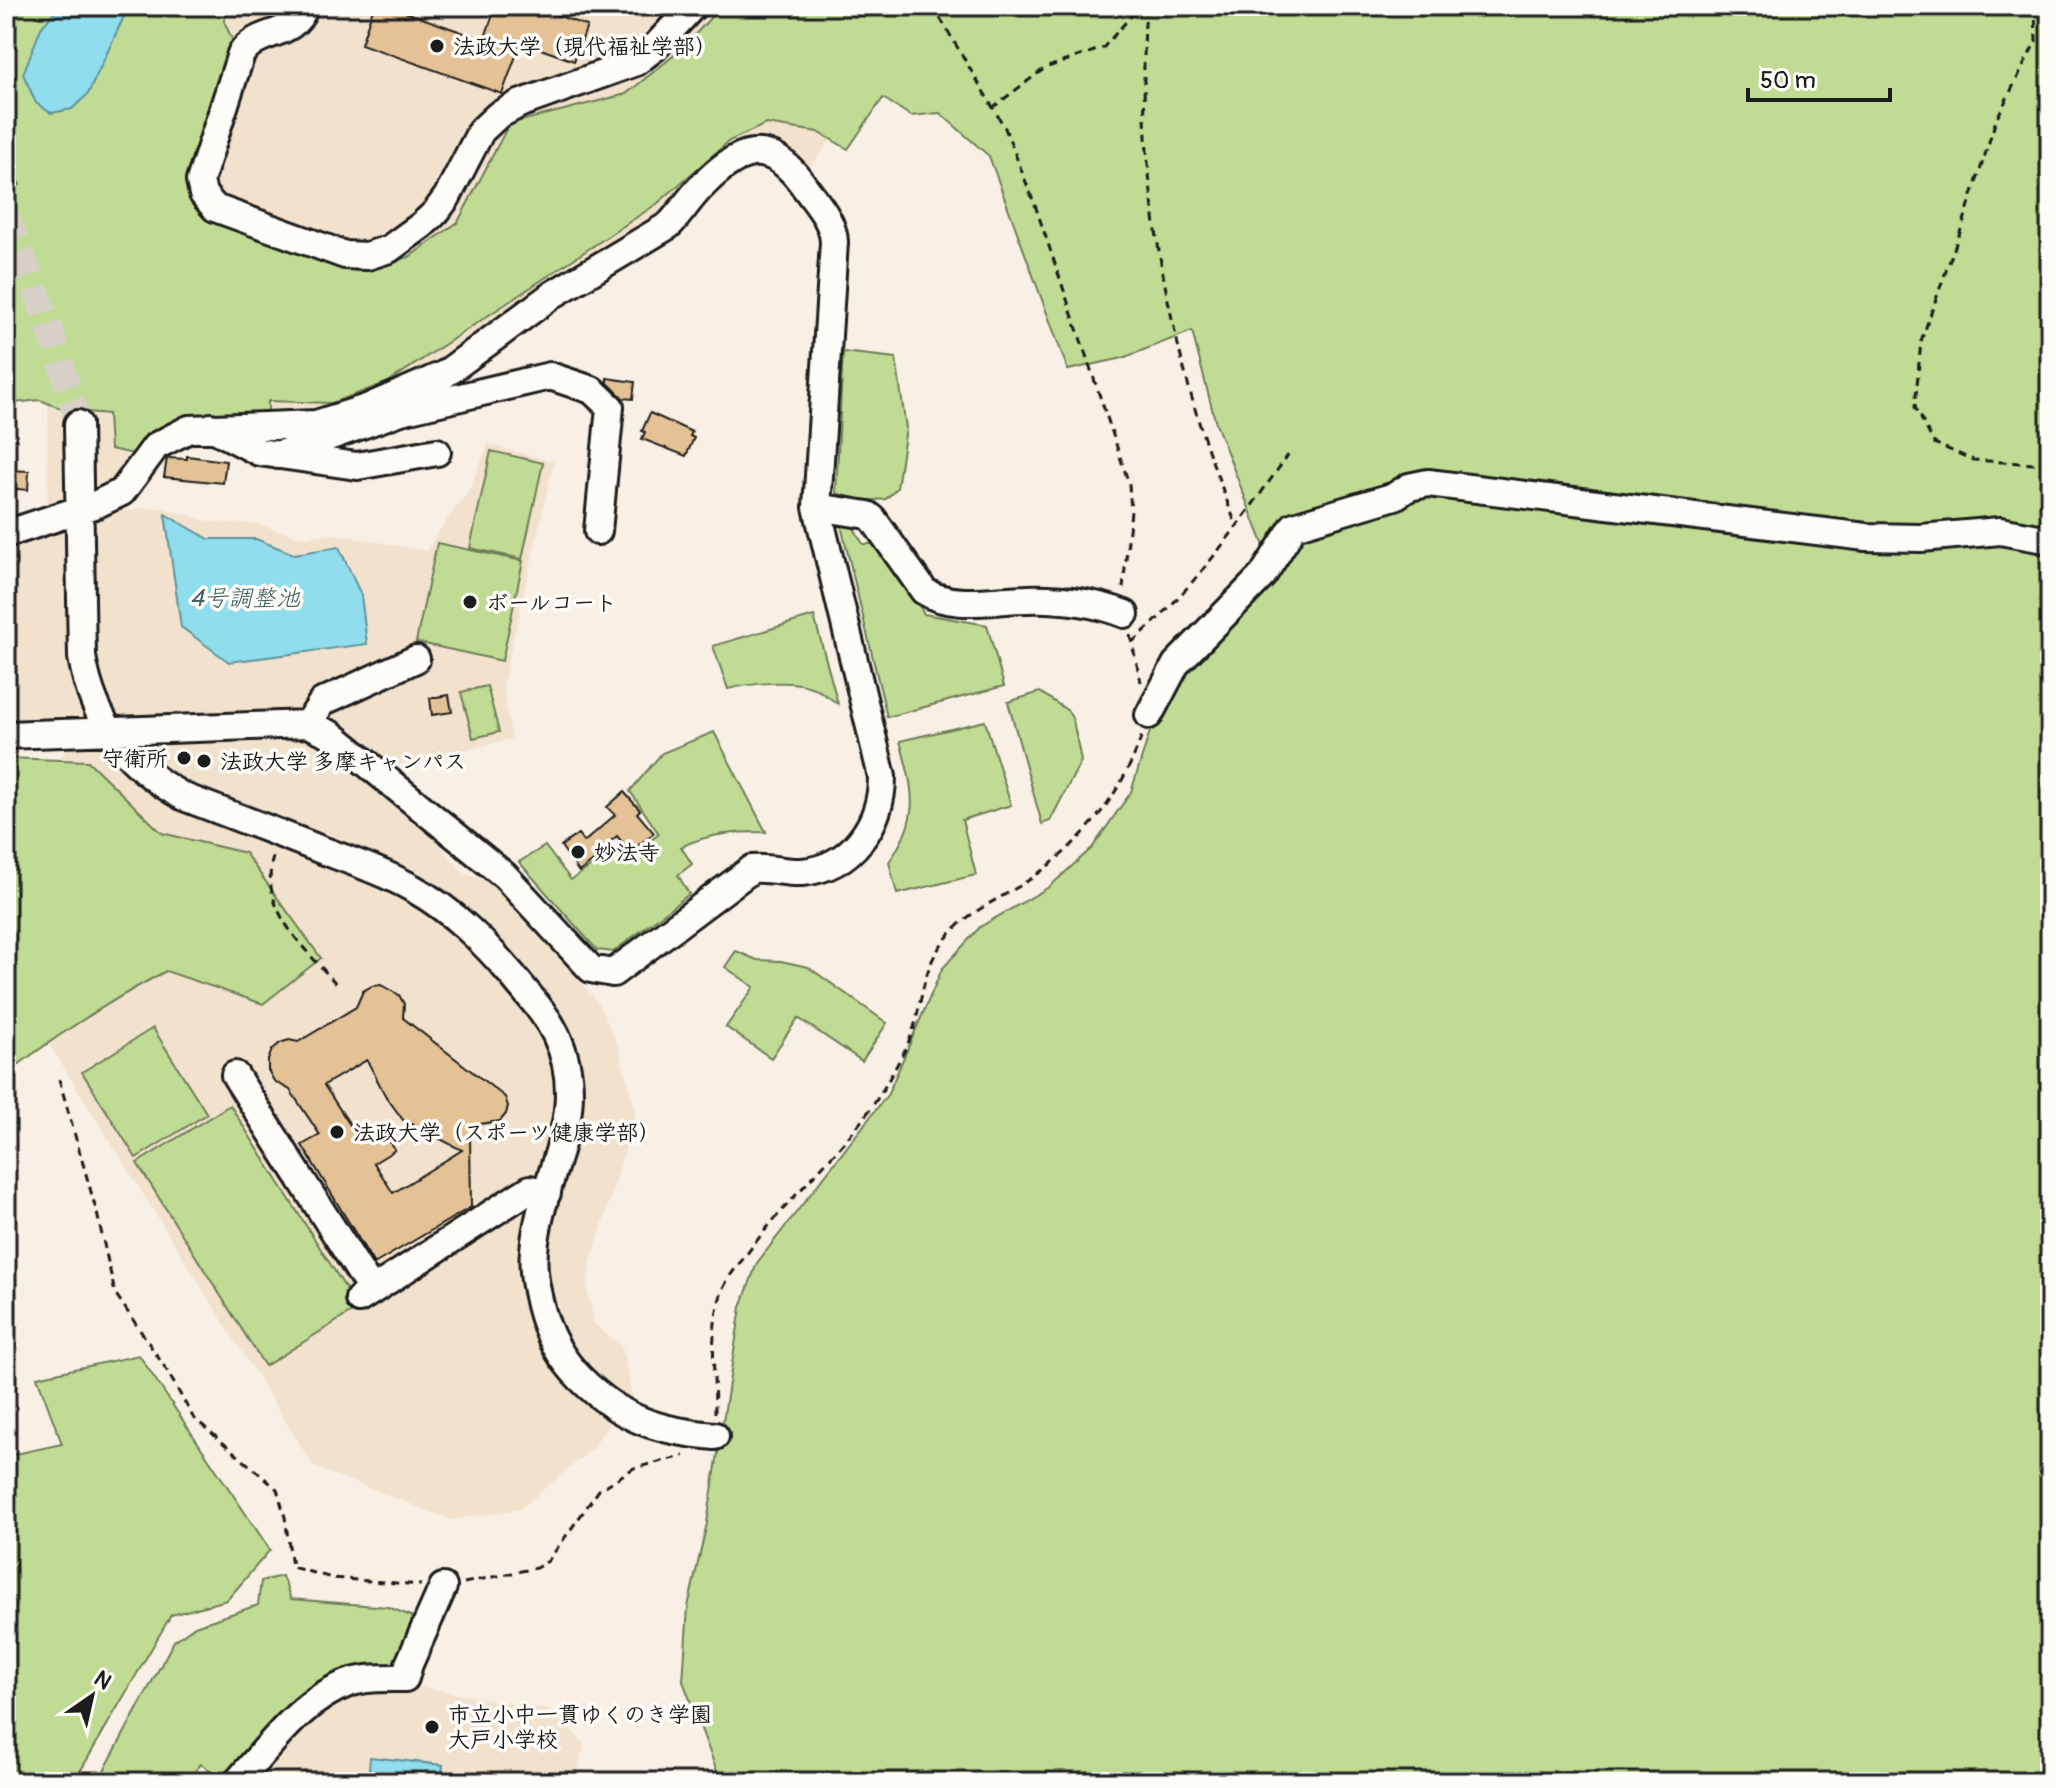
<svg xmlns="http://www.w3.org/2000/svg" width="2056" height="1788" viewBox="0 0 2056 1788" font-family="Pangolin,'Klee One',sans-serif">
<rect width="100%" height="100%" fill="#f8f0e4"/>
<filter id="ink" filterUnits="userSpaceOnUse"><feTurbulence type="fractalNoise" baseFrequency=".0125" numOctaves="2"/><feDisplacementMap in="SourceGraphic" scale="16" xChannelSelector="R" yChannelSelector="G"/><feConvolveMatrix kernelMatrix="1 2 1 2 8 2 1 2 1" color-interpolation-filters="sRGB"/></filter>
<g filter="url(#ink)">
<!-- built -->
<path fill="#f2e2cd" d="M 6,6 L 944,6 L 806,171 L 776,145 L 761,142 L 736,145 L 692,180 L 677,203 L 658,221 L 534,297 L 441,367 L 394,384 L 363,402 L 339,410 L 317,414 L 188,423 L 169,429 L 151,441 L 117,487 L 105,492 L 107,514 L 142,508 L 164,508 L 211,522 L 257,524 L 301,537 L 334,534 L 426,551 L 447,519 L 468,493 L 488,444 L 554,462 L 503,684 L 512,739 L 385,768 L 323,718 L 284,715 L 138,724 L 148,737 L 305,736 L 326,743 L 342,754 L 404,806 L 465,874 L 489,881 L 499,889 L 598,1002 L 619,1048 L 636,1113 L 591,1262 L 587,1286 L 594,1324 L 622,1347 L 633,1401 L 680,1420 L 711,1424 L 708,1447 L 672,1443 L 649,1436 L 612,1419 L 592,1449 L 520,1509 L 452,1520 L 314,1467 L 6,975 L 6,904 L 20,809 L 70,745 L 68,724 L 6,725 L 6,542 L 47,529 L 48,398 L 6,294 Z
M 414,1686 L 549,1710 L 584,1743 L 576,1782 L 245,1782 L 335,1696 Z"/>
<!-- green -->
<path fill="#c0dc94" stroke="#6e7c58" stroke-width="2" d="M 229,6 L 224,21 L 234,44 L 191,176 L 212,212 L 356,271 L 409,257 L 458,222 L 509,124 L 626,94 L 683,48 L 721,6 L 2050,6 L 2050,1782 L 721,1782 L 683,1681 L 688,1607 L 707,1523 L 741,1307 L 757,1263 L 888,1094 L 942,969 L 980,927 L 1049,887 L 1092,848 L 1131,792 L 1157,709 L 1219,604 L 1266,551 L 1216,424 L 1192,331 L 1123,358 L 1068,370 L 989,156 L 940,113 L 911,116 L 883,98 L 848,149 L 818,132 L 766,124 L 729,141 L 658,203 L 388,382 L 332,403 L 268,401 L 268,416 L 139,455 L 110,449 L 108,414 L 65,410 L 40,400 L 6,404 L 6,191 L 20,185 L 6,159 L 6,7 Z
M 843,352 L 896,358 L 906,428 L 897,488 L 886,499 L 863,501 L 836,493 Z
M 491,451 L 543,463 L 522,559 L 470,548 Z
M 848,518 L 863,544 L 883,544 L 924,614 L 987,625 L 1004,686 L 887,717 L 840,521 Z
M 437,543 L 523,561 L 502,661 L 416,642 Z
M 814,616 L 838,704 C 829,698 820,690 811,687 C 790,679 749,684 728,689 L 713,646 Z
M 487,686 L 499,732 L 473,738 L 461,692 Z
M 1040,692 L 1068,711 L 1073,720 L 1081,761 L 1050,821 L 1042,824 L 1008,702 Z
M 985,721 L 1011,805 L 962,820 L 976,875 L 897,894 L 889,862 C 921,816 914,793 900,741 Z
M 714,732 L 766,832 C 736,832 709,833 681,847 L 692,864 L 678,875 L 689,894 L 613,952 L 597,950 L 519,862 L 545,846 L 571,880 L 619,847 L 628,857 L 659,834 L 630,791 L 662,753 Z
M 6,758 L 88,761 L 162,833 L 245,853 L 321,958 L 263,1004 L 166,971 C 109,1001 57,1035 6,1074 Z
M 736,951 L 757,960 L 781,961 L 808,967 L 887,1023 L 862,1061 L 798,1018 L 771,1058 L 726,1027 L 754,987 L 725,967 Z
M 153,1028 L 207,1114 L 136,1158 L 82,1072 Z
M 230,1105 L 358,1308 L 265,1366 L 137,1163 Z
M 139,1355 L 270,1550 L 227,1600 L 171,1615 L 74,1782 L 6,1782 L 6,1456 L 62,1444 L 37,1377 Z
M 282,1576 L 291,1599 L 388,1607 L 421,1620 L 400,1671 L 307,1692 L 224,1782 L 201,1764 L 186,1782 L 98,1782 L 174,1641 L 195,1626 L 258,1605 L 261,1581 Z"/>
<!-- water -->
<path fill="#8fdded" stroke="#619099" stroke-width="2" d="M 59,6 L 125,6 L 126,12 L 88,94 L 72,109 L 51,113 L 36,103 L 23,74 L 41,28 Z
M 165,514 L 209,539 L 256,539 L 294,554 L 339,547 L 361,595 L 367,644 L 229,662 L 181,627 Z
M 370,1757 L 443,1765 L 441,1782 L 368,1782 Z"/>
<!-- building -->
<path fill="#e4c296" stroke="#1c1c1c" stroke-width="2" fill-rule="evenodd" d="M 374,6 L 388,6 L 484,40 L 496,6 L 532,6 L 587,26 L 574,61 L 521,42 L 502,94 L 361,44 Z
M 607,378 L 635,382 L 633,399 L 623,398 L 607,382 Z
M 650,413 L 692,432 L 690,436 L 694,438 L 686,456 L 642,439 L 645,432 L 642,431 Z
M 187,456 L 226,461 L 223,483 L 164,477 L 167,458 L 187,459 Z
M 8,470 L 29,471 L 28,490 L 6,488 Z
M 449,695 L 452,712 L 432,715 L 430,698 Z
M 624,792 L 640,810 L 637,813 L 654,833 L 630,852 L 617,836 L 594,856 L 596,859 L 579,872 L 561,846 L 578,834 L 584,842 L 615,815 L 607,807 Z
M 381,985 L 399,995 L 404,1004 L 403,1018 L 505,1097 L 508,1106 L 506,1114 L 500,1121 L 480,1124 L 470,1137 L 471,1207 L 374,1264 L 302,1145 L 320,1135 L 290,1090 L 274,1081 L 268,1070 L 268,1060 L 272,1050 L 280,1043 L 289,1040 L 298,1042 L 356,1007 L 363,991 L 372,986 ZM 367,1060 L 385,1095 L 403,1120 L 462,1150 L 393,1193 L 374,1163 L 395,1150 L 380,1127 L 360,1140 L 324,1085 Z"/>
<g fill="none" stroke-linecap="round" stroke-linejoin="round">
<!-- minor-tunnel -->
<path stroke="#d7d0c6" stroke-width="26" stroke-dasharray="26 13" stroke-linecap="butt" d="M 6,216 C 35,284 60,352 78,424"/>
<!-- minor casing -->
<g stroke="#1c1c1c" stroke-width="32">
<path id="minor" d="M 305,6 C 292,40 259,27 241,54 L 200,181 L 203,194 L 215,208 L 345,255 L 367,256 L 389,249 L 422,225 L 436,212 L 447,197 L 481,131 L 497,116 L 519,104 L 636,62 L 654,48 L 693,6
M 78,424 L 82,657 C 93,722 127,766 184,797 C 229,814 274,831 319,849 C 351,861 384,872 414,889 C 453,911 484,942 513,976 C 528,995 545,1012 556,1035 C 593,1113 540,1175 534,1251 C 532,1270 536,1287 540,1305 C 547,1333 560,1358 580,1378 C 622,1420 658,1431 715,1436
M 211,427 L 259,452 L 357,466 L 437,452
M 278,455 L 401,411 L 550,376 L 592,390 L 610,407 L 598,531
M 817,507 L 868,515 L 873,519 L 924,591 C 953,610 994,599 1027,599 C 1062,598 1093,602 1125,614
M 6,534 L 97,504 L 122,492 L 156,446 L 189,429 L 316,424 L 367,408 L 427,382 L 445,374 L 552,295 L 669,225 C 681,213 689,199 701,187 C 738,149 767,136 802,183 C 815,202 833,219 834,242 L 817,507 L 882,777 C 882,824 851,868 802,872 C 785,873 769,867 752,869 L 613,973 L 591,969 L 505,876 L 332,735 L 308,724 L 6,735
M 1149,715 L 1176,664 L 1263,575 L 1294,526 L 1395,496 L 1409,487 L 1428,483 L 1866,537 L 1921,538 L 2000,531 L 2050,540
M 308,724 L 322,702 L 416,659
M 235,1075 L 372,1291
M 359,1299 L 530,1189 L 547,1193
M 237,1782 C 269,1747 302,1699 349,1683 C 366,1677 387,1678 405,1678 L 409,1664 L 443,1587"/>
</g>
<!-- path -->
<path stroke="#1c1c1c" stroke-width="3" stroke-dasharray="8 6" stroke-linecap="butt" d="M 933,6 L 1005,128 L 1036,208 L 1113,435 L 1129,484 L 1131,511 L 1123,588
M 1146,6 C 1137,145 1158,285 1198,419 C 1209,456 1224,492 1237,528
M 2035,6 L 2036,41 L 1996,120 L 1964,221 L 1921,341 L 1915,407 L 1934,443 L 1973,460 L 2050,465
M 992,108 L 1045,68 L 1103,48 L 1140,6
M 1130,635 L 1141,682
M 1132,642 C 1194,590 1241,521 1288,455
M 273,857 C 258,910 308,951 339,987
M 59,1079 L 97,1213 L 115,1293 L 166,1369 L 193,1417 L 277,1489 L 285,1517 L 292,1567 L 332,1578 L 421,1585
M 715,1413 C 715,1374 708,1324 724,1287 C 730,1273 743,1260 752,1247 C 795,1189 855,1142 889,1079 C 899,1061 910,1043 915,1024 C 924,990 924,963 949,935 C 967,913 995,901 1018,887 C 1075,852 1121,798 1142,735
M 464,1583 L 536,1568 L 548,1561 L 599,1490 L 634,1468 L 684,1456"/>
<!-- minor -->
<use href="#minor" stroke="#fdfcf7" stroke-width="26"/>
</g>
</g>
<!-- markers -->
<g fill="#1c1c1c" stroke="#fdfcf7" stroke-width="3">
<circle cx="437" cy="46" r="8"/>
<circle cx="470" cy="602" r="8"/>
<circle cx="184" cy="758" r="8"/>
<circle cx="204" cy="761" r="8"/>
<circle cx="578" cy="852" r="8"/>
<circle cx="337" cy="1132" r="8"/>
<circle cx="432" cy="1727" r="8"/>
</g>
<g text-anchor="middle" stroke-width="7" stroke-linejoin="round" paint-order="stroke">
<!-- poi labels -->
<g font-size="22" font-weight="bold" fill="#1c1c1c" stroke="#fdfcf7" text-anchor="start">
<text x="453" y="54">法政大学（現代福祉学部）</text>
<text x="486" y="610">ボールコート</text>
<text x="168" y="766" text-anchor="end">守衛所</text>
<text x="220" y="769">法政大学 多摩キャンパス</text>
<text x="594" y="860">妙法寺</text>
<text x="353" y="1140">法政大学（スポーツ健康学部）</text>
<text x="448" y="1722">市立小中一貫ゆくのき学園<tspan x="448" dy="25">大戸小学校</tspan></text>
</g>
<!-- water labels -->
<g font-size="24" font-style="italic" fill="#446065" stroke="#fdfcf7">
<text x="245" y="606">4号調整池</text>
</g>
</g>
<!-- margin -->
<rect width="2056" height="1788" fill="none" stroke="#fdfcf7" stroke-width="32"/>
<rect x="16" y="16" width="2024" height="1756" fill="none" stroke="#1c1c1c" stroke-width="3" filter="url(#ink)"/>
<!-- north arrow -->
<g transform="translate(92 1696) rotate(34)" stroke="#fdfcf7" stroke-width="6" paint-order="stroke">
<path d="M0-6L14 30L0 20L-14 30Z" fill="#1c1c1c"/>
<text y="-12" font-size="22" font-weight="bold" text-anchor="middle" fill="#1c1c1c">N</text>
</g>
<!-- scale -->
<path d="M1748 88v12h142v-12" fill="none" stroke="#1c1c1c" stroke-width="4"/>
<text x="1760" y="88" font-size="24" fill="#1c1c1c" stroke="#fdfcf7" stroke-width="6" paint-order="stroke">50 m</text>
</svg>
